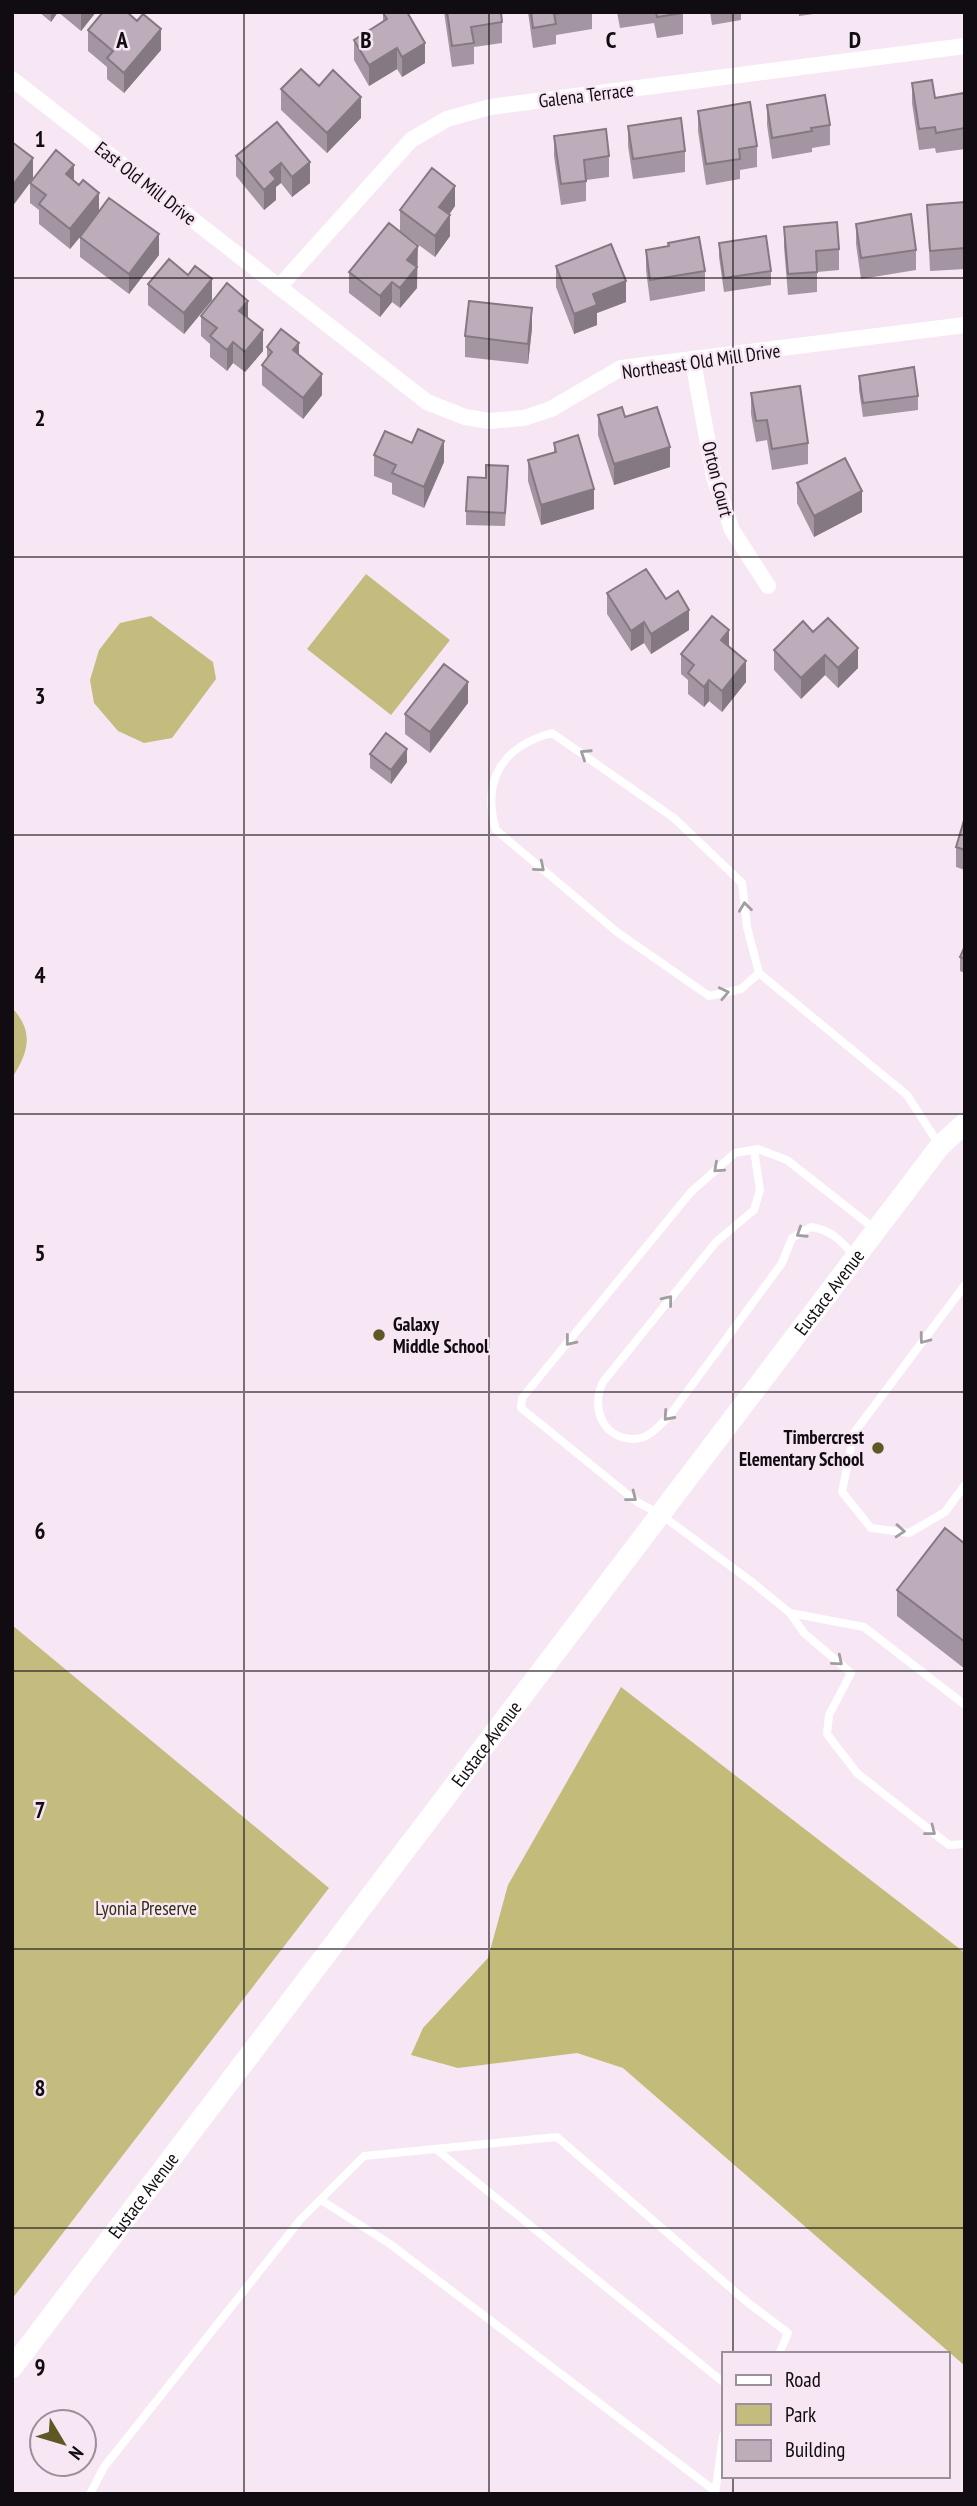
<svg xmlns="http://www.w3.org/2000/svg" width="977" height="2506" viewBox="0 0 977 2506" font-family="'PT Sans Narrow',sans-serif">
<rect width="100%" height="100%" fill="#f7e6f4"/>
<!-- green -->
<path fill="#c4bc7e" d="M 366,574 L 450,640 L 391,715 L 307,649 Z
M 151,616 L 213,662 L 216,679 L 172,738 L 144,743 L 118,731 L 94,703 L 90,680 L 99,650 L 120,623 Z
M 12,1008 C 35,1032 28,1053 12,1078 Z
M 12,1625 L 329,1888 L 12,2299 Z"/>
<!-- forest -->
<path fill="#c3bb79" d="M 621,1687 L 965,1953 L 965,2366 L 623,2068 L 577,2053 L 458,2068 L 411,2055 L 423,2028 L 488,1958 L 508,1885 Z"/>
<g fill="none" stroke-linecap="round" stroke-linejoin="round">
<!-- service -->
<path stroke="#fff" stroke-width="8" d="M 759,973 L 741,989 L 709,996 L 617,932 L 496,830 C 481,780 503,746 552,733 L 674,818 L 742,883 L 747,927 L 759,973 L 907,1095 L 940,1146
M 754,1150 L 760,1190 L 754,1210 L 716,1242 L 603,1382 C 591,1406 601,1438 633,1439 C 648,1440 660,1425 670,1415 L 782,1263 L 792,1238 L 811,1227 C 830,1230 842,1240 853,1256
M 876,1230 L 787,1160 L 758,1149 L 735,1153 L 691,1192 L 522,1398 L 521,1408 L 637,1502 L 660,1514 L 752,1582 L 790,1613 L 804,1633 L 851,1673 L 829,1715 L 827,1734 L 857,1773 L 949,1845 L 965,1844
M 965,1285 L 854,1433 L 842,1492 L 871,1528 L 909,1533 L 945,1512 L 965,1485
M 790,1613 L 864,1627 L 965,1705
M 436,2149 L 723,2382
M 321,2200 L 390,2244 L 715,2491
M 90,2494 L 104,2467 L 301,2219 L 364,2156 L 557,2137 L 747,2302 L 788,2333 L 779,2354
M 715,2494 L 723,2436"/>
<!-- minor -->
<path stroke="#fff" stroke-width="16" d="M 12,79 L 427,402 L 465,417 L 490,421 L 524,418 L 551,409 L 621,368 L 965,325
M 279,287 L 411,140 L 447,119 L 490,107 L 965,46
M 693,361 L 714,477 L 732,530 L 768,586"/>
<!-- tertiary -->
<path stroke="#fff" stroke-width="21" id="s1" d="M 12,2368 L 940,1146 L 965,1123"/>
</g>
<!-- wall -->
<path fill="#a395a1" d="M 39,12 L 96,12 L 81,31 L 58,12 L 51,22 Z
M 444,12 L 501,12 L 502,22 L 502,43 L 474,47 L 474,64 L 452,67 Z
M 528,12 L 592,12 L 592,29 L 556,35 L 556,44 L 533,48 Z
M 617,12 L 683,12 L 683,34 L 657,38 L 654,23 L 620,28 Z
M 710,12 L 746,12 L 741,13 L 741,20 L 712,25 Z
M 799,12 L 828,12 L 799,16 Z
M 383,13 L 425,63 L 402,77 L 397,69 L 369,86 L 354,60 L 354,40 L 383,22 Z
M 88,30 L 161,50 L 124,93 L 107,79 L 107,67 L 88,51 Z
M 912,83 L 935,98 L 965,99 L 965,149 L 936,153 L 935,148 L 919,150 L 912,103 Z
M 319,86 L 361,118 L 327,153 L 281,110 L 281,89 Z
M 767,105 L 830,125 L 830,145 L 812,148 L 812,152 L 772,159 L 767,125 Z
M 698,111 L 757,146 L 757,167 L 740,170 L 740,179 L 706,185 L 698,131 Z
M 277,122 L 310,183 L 292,197 L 281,183 L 276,187 L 276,200 L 264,210 L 236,176 L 236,156 Z
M 628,126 L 685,151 L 685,172 L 633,179 L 628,146 Z
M 554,136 L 609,156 L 609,177 L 586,180 L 586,201 L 561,205 L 554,156 Z
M 33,179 L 74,181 L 99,212 L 159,255 L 129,294 L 80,257 L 80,237 L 70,249 L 39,224 L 39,210 L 30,203 L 30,183 L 12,207 Z
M 965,202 L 965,269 L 930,271 L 927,205 Z
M 455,206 L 449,215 L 450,236 L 435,257 L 400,231 L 400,210 Z
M 856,224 L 916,250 L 916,270 L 861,279 L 856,244 Z
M 784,227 L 839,249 L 839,270 L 817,272 L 817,292 L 788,295 L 784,247 Z
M 719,243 L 771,271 L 771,285 L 724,292 L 719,257 Z
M 646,250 L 705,271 L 705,291 L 650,301 L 646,270 Z
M 556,266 L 626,302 L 597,313 L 597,325 L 574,334 L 556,287 Z
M 418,267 L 417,268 L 417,288 L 400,308 L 392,302 L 380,317 L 349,293 L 349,272 Z
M 188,275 L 212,300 L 184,334 L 148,305 L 148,284 Z
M 201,316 L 248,318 L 263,351 L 245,372 L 233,363 L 227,371 L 210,357 L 210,344 L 201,336 Z
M 532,328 L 528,364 L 465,357 L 465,336 Z
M 267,347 L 299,355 L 322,395 L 303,419 L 262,385 L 262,365 L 267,359 Z
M 859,376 L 918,396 L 918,410 L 863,417 L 859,390 Z
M 751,393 L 808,443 L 808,464 L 772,470 L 767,440 L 756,442 L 751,414 Z
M 598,415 L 625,417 L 670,467 L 614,485 L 598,435 Z
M 554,443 L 594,509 L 541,525 L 528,481 L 528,460 L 554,453 Z
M 374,455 L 444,462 L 424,508 L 392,494 L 392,483 L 374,476 Z
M 508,480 L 505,526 L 466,525 L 466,511 Z
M 797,483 L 862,512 L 814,537 L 797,503 Z
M 607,593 L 666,599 L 689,630 L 651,654 L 644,643 L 631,651 L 607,614 Z
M 813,632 L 858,668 L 838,688 L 825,675 L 801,699 L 774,670 L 774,650 Z
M 729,647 L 746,682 L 722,712 L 709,701 L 704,707 L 688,694 L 688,680 L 681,674 L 681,654 Z
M 468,703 L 430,753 L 405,734 L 405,714 Z
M 370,754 L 407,762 L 391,784 L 370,768 Z
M 965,817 L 965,870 L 956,867 L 956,847 Z
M 965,946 L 965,973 L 960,971 L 960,957 Z
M 965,1544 L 965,1669 L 897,1616 L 897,1590 Z"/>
<!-- shaded-wall -->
<path fill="#847983" d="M 51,12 L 58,12 L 51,22 Z
M 81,12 L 96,12 L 81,31 Z
M 161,29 L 161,50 L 124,93 L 124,73 Z
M 425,43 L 425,63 L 402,77 L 402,57 Z
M 397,48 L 397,69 L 369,86 L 369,65 Z
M 361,97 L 361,118 L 327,153 L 327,133 Z
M 33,158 L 33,179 L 12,207 L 12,186 Z
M 310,162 L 310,183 L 292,197 L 292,177 Z
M 281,163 L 281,183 L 276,187 L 276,200 L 264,210 L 264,190 L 270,172 Z
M 74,165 L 74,185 L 66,174 Z
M 455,186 L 455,206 L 439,228 L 439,207 Z
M 99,193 L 99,214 L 70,249 L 70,229 Z
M 450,215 L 450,236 L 435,257 L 435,236 Z
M 159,234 L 159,255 L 129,294 L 129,274 Z
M 418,246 L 417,288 L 400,308 L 400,288 L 407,260 Z
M 212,279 L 212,300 L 184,334 L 184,313 Z
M 626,281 L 626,302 L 597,313 L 597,325 L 574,334 L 574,314 L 593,294 Z
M 392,282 L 392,302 L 380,317 L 380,296 Z
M 248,301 L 248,321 L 239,311 Z
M 532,308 L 532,328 L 528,364 L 528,344 Z
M 263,330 L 263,351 L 245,372 L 245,352 Z
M 233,342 L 233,363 L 227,371 L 227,350 Z
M 299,343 L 299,363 L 293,350 Z
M 322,374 L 322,395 L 303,419 L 303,398 Z
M 444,441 L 444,462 L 424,508 L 424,487 Z
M 670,447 L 670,467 L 614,485 L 614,464 Z
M 594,489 L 594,509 L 541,525 L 541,505 Z
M 862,491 L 862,512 L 814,537 L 814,516 Z
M 689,610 L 689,630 L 651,654 L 651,634 Z
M 644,622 L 644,643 L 631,651 L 631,631 Z
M 729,630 L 729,651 L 721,640 Z
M 858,648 L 858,668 L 838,688 L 838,668 Z
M 825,655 L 825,675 L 801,699 L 801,678 Z
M 746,661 L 746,682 L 722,712 L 722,691 Z
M 709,680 L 709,701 L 704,707 L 704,687 Z
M 468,682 L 468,703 L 430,753 L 430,732 Z
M 407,749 L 407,762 L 391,784 L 391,770 Z"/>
<!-- building -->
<path fill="#bdadbb" stroke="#847983" stroke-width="2" d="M 103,12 L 127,12 L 137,21 L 143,14 L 161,29 L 124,73 L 107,58 L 113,51 L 88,30 Z
M 384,12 L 407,12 L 425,43 L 402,57 L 397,48 L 369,65 L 354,40 L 387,19 L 383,13 Z
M 447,12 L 501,12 L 502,22 L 471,27 L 474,43 L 452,46 Z
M 531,12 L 568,12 L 554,14 L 556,24 L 533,28 Z
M 656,12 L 683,12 L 683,13 L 657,17 Z
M 301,69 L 319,86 L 333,70 L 361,97 L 327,133 L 281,89 Z
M 932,80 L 935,98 L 964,93 L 965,128 L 936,133 L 935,127 L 919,129 L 912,83 Z
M 825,95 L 830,125 L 811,128 L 812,131 L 772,138 L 767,105 Z
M 750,102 L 757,146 L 739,149 L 740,159 L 706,164 L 698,111 Z
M 681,118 L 685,151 L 633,159 L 628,126 Z
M 277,122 L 310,162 L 292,177 L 281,163 L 270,172 L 276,179 L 264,190 L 236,156 Z
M 606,129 L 609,156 L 584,160 L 586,181 L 561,184 L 554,136 Z
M 12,142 L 33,158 L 12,186 Z
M 56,150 L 74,165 L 66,174 L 79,185 L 83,180 L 99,193 L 70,229 L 39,204 L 46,195 L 30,183 Z
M 432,168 L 455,186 L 439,207 L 450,215 L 435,236 L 400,210 Z
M 109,198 L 159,234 L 129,274 L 80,237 Z
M 965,202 L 965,248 L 930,251 L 927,205 Z
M 911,214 L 916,250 L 861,258 L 856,224 Z
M 837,222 L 839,249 L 816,251 L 817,272 L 788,274 L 784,227 Z
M 389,223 L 418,246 L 407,260 L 417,267 L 400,288 L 392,282 L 380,296 L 349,272 Z
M 766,236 L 771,271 L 724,278 L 719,243 Z
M 699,237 L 705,271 L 650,280 L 646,250 L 669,246 L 668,243 Z
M 611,244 L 626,281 L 593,294 L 597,305 L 574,314 L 556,266 Z
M 169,259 L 188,275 L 195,266 L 212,279 L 184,313 L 148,284 Z
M 227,283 L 248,301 L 239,311 L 263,330 L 245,352 L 233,342 L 227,350 L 210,336 L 217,328 L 201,316 Z
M 469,301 L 532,308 L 528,344 L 465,336 Z
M 281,329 L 299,343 L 293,350 L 322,374 L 303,398 L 262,365 L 272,352 L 267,347 Z
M 914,367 L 918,396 L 863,403 L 859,376 Z
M 800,386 L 808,443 L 772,449 L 767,420 L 756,421 L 751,393 Z
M 622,407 L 625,417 L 657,407 L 670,447 L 614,464 L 598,415 Z
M 418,429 L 444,441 L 424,487 L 392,473 L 396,465 L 374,455 L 385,431 L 412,443 Z
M 578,435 L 594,489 L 541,505 L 528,460 L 556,452 L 554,443 Z
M 845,458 L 862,491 L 814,516 L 797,483 Z
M 486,465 L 508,466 L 505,513 L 466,511 L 468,477 L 486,478 Z
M 646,569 L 666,599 L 678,591 L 689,610 L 651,634 L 644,622 L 631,631 L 607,593 Z
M 712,616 L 729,630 L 721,640 L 746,661 L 722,691 L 709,680 L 704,687 L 688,673 L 694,665 L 681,654 Z
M 828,618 L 858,648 L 838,668 L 825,655 L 801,678 L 774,650 L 803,621 L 813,632 Z
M 444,664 L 468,682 L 430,732 L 405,714 Z
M 386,733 L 407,749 L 391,770 L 370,754 Z
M 965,817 L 965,850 L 956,847 Z
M 965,946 L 965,959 L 960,957 Z
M 945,1528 L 965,1544 L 965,1642 L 897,1590 Z"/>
<!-- one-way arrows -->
<defs><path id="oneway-chevron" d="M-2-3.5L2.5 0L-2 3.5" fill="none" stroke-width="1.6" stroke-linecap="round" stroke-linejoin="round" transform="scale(1.75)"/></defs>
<g stroke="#a09ea0">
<use href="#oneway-chevron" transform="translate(585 754) rotate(-147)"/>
<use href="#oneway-chevron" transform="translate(540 867) rotate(40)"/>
<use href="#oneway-chevron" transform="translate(745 907) rotate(-97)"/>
<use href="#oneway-chevron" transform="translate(724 993) rotate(-12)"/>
<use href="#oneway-chevron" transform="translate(718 1168) rotate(138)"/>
<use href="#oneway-chevron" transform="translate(801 1233) rotate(147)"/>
<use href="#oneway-chevron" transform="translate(668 1300) rotate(-51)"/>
<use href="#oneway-chevron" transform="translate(924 1339) rotate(127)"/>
<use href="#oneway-chevron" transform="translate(570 1341) rotate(129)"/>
<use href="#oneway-chevron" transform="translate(668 1416) rotate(132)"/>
<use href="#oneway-chevron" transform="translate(632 1497) rotate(38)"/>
<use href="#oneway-chevron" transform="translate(900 1531) rotate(4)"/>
<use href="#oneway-chevron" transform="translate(838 1661) rotate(40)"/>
<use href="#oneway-chevron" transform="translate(931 1831) rotate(38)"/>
</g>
<!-- grid -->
<path fill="none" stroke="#110c11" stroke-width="2" stroke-opacity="0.55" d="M 244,12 L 244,2494M 489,12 L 489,2494M 733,12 L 733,2354M 12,278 L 965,278M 12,557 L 965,557M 12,835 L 965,835M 12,1114 L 965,1114M 12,1392 L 965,1392M 12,1671 L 965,1671M 12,1949 L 965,1949M 12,2228 L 965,2228M 733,2476 L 733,2494"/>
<!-- markers -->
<g fill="#5f5824" stroke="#f7e6f4" stroke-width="2.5">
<circle cx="379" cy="1335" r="7"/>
<circle cx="878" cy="1448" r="7"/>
</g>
<g text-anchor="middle" stroke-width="5" stroke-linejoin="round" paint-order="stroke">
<!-- street labels -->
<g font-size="19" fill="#110c11" stroke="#f7e6f4">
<text transform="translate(586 95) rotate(-7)" y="7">Galena Terrace</text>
<text transform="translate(146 183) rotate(38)" y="7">East Old Mill Drive</text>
<text transform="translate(701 361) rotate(-8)" y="7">Northeast Old Mill Drive</text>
<text transform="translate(718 479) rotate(76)" y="7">Orton Court</text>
<text dy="7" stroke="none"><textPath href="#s1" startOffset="1351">Eustace Avenue</textPath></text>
<text dy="7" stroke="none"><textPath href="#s1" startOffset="784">Eustace Avenue</textPath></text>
<text dy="7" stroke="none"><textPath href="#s1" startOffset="217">Eustace Avenue</textPath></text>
</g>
<!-- poi labels -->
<g font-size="19" font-weight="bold" fill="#110c11" stroke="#f7e6f4" text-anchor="start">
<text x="393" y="1331">Galaxy<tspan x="393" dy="22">Middle School</tspan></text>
<text x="864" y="1444" text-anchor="end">Timbercrest<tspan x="864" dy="22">Elementary School</tspan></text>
</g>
<!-- park labels -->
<g font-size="19" fill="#312d0f" stroke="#f7e6f4">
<text x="146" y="1915">Lyonia Preserve</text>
</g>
</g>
<g font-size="23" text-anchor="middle" font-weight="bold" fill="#110c11" stroke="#f7e6f4" stroke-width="5" stroke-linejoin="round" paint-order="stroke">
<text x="122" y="48">A</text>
<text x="366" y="48">B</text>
<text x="611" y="48">C</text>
<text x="855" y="48">D</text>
<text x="40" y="147">1</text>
<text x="40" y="426">2</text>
<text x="40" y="704">3</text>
<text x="40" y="983">4</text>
<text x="40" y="1261">5</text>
<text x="40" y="1539">6</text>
<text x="40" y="1818">7</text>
<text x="40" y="2096">8</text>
<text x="40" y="2375">9</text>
</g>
<!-- border -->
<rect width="977" height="2506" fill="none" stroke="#110c11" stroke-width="28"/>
<!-- legend -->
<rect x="722" y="2352" width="228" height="126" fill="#f7e6f4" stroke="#9b8f99" stroke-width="2"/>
<rect x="736" y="2375" width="35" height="10" fill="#ffffff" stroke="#9b8f99" stroke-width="2"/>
<text x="785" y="2387" font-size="21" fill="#110c11">Road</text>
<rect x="736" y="2404" width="35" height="21" fill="#c4bc7e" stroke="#9b8f99" stroke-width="2"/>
<text x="785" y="2422" font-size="21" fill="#110c11">Park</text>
<rect x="736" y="2440" width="35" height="21" fill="#bdadbb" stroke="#9b8f99" stroke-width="2"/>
<text x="785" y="2457" font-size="21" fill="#110c11">Building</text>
<!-- north arrow -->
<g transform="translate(63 2443) rotate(128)"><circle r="33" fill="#f7e6f4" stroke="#9b8f99" stroke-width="2"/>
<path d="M0-5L12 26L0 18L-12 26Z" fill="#5f5824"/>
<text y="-10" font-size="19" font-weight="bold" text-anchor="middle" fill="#110c11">N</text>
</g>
</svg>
